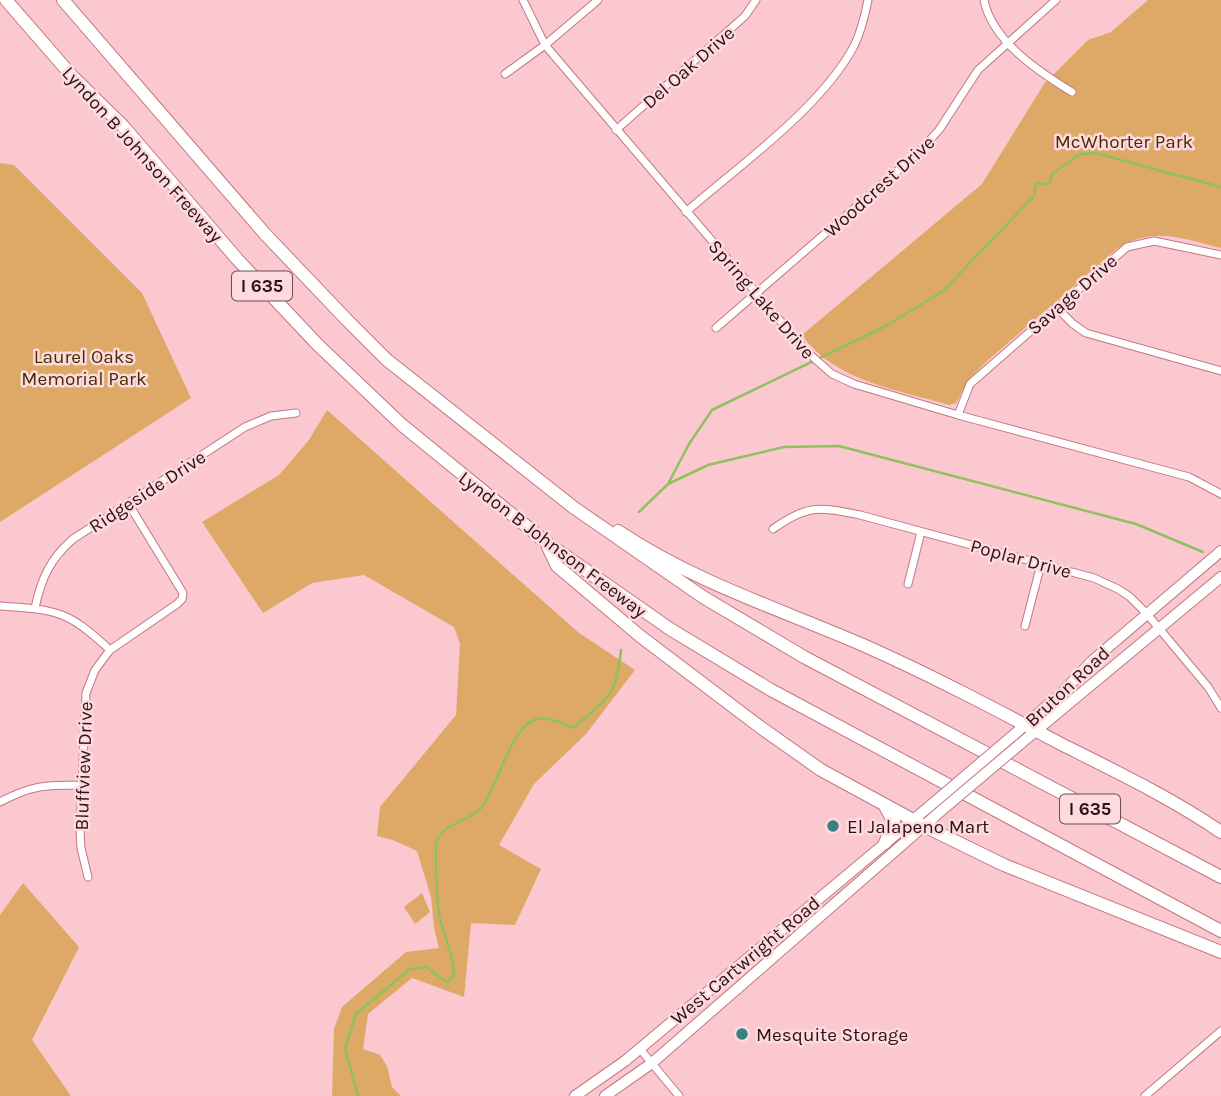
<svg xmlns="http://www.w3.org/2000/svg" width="1221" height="1096" viewBox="0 0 1221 1096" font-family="Karla,sans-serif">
<rect width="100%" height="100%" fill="#fac8ce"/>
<!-- green -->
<path fill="#dea967" d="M 1148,0 L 1221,0 L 1221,248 C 1183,239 1156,226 1119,247 L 987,361 L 969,379 L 956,403 L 949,405 C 899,390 834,381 802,335 L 982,184 L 1044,84 L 1088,40 L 1111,32 Z
M 0,163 L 14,165 L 142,293 L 191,398 L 0,522 Z
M 327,410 L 579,633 L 635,670 L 586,734 L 534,784 L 499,845 L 541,869 L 515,925 L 471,923 L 464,997 L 412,978 L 368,1014 L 363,1049 L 380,1055 L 387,1066 L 392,1087 L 401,1096 L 332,1096 L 334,1029 L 342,1007 L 406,952 L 439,948 L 434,928 L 431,897 L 417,851 L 393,840 L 377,836 L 380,807 L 456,715 L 460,644 L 454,627 L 364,575 L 312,583 L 263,613 L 202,522 L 279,475 L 309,440 Z
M 23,883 L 79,947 L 32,1040 L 71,1096 L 0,1096 L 0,915 Z
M 422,893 L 430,912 L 415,924 L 404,907 Z"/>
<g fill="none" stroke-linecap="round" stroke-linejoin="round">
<!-- stream -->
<path stroke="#8fc15e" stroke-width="2.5" d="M 668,484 L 689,444 L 712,410 L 886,326 L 943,291 L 1034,196 L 1036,183 L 1046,184 L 1050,182 L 1052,174 L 1080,154 L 1095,153 L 1221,187
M 639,512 L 668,484 L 708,465 L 784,447 L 839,446 L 1136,524 L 1203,552
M 358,1096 L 345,1048 L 356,1014 L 410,969 L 426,967 L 447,982 L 454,976 C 454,954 443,935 439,914 C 437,902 435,855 436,844 C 440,823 470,822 481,808 C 497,790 511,724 537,719 C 550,717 562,723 573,728 C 608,698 616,698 621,650"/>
<!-- street casing -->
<g stroke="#c37781" stroke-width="9">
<path id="street" d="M 523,0 L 545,45 L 806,351 L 832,374 L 854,384 L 958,415 L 1189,477 L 1221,494
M 984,0 C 992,41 1039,72 1072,92
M 505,74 L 545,45 L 598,0
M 616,130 L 745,16 L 756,0
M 686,212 C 740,165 821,108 854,46 C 861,32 865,15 868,0
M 1056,307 L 1073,324 L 1086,333 L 1221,371
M 716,328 L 917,154 L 939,130 L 978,70 L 1056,0
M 958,415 L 970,384 L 1127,247 L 1154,241 L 1221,255
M 773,529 C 808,504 819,507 860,515 L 1094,578 L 1118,589 L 1130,597 L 1147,614 L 1208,687 L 1221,708
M 908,584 L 921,532
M 0,606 C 57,610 67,610 110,650
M 35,608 C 41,579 50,559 73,539 L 245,427 L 271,416 L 296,413
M 1025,626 L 1041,564
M 0,802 C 32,785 46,785 81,785
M 88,877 L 81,848 L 80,830 L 86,693 L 95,670 L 110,650 L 177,604 L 182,599 L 183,593 L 128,503
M 640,1049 L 679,1096
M 1145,1096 L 1221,1031"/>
</g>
<!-- secondary casing -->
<g stroke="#c37781" stroke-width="12">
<path id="secondary" d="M 1010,738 L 1063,692 L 1092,661 L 1221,551
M 1019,745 L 1221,577
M 575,1096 L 625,1061 L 931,805
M 605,1096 L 652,1063 L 942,810"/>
</g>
<!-- highway casing -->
<g stroke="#c37781" stroke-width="14">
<path id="highway" d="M 6,0 L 72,76 L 123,126 L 237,259 L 317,344 L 402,425 L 547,543 L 670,629 L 771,690 L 1221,931
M 63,0 L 265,234 L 346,319 L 387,360 L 573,507 L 703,597 L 804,657 L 1221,877
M 618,531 C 694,582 780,609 863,645 C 931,675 997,710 1063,745 C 1117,772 1171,798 1221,832
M 548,547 L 557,566 L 640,636 L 760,727 L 821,770 L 924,826 L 1004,865 L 1221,952
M 885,843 L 894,822 L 886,808"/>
</g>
<!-- street -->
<use href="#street" stroke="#fff" stroke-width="7"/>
<!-- secondary -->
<use href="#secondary" stroke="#fff" stroke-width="10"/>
<!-- highway -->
<use href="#highway" stroke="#fff" stroke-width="12"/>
<!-- secondary-bridge casing -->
<g stroke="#c37781" stroke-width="12" stroke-linecap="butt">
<path id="secondary-bridge" d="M 931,805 L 1010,738
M 942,810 L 1019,745"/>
</g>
<!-- secondary-bridge -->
<use href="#secondary-bridge" stroke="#fff" stroke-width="10"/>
</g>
<!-- markers -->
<g fill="#39817e" stroke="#fcdade" stroke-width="2.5">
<circle cx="833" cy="826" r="7"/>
<circle cx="742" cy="1034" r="7"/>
</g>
<g text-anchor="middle" stroke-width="5" stroke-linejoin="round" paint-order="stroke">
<!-- shield labels -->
<g fill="#fcdade" stroke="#6b4d51" stroke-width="2">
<rect x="232" y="271.5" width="60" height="29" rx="5"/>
<rect x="1060" y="794.5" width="60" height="29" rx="5"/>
</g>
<g font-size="18" font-weight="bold" fill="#2d1015">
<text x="262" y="292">I 635</text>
<text x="1090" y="815">I 635</text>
</g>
<!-- street labels -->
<g font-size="19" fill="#2d1015" stroke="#fcdade">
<text transform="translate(688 67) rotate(-41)" y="7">Del Oak Drive</text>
<text transform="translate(143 154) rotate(48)" y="7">Lyndon B Johnson Freeway</text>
<text transform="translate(879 186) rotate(-42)" y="7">Woodcrest Drive</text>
<text transform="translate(1072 294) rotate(-41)" y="7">Savage Drive</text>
<text transform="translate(762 299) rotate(49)" y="7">Spring Lake Drive</text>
<text transform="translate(147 491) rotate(-33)" y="7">Ridgeside Drive</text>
<text transform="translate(553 544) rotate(37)" y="7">Lyndon B Johnson Freeway</text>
<text transform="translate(1021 558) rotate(15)" y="7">Poplar Drive</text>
<text transform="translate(1067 686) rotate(-43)" y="7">Bruton Road</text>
<text transform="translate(83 766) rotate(-88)" y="7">Bluffview Drive</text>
<text transform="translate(745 960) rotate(-40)" y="7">West Cartwright Road</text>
</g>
<!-- park labels -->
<g font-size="19" fill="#482b00" stroke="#fcdade">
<text x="1124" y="148">McWhorter Park</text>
<text x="84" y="363">Laurel Oaks<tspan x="84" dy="22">Memorial Park</tspan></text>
</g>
<!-- poi labels -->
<g font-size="19" fill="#2d1015" stroke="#fcdade" text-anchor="start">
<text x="847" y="833">El Jalapeno Mart</text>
<text x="756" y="1041">Mesquite Storage</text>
</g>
</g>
</svg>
